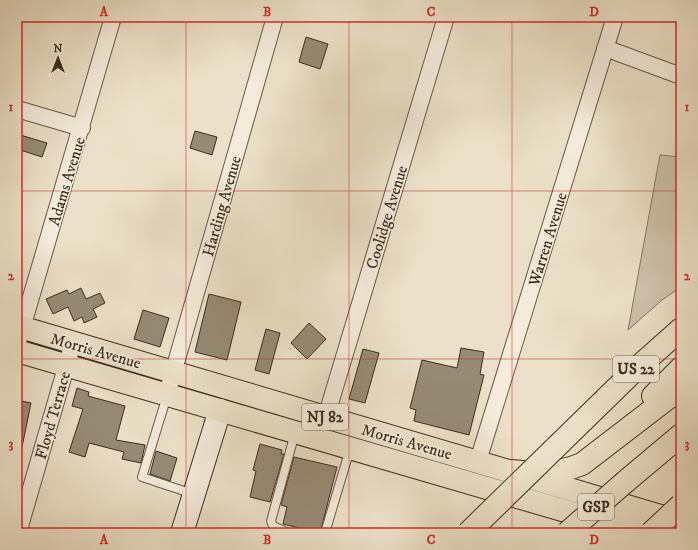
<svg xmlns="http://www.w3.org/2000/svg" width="698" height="550" viewBox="0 0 698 550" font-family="'IM FELL DW Pica',serif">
<rect width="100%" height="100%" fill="#ece1c8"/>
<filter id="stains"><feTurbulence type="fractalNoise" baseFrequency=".005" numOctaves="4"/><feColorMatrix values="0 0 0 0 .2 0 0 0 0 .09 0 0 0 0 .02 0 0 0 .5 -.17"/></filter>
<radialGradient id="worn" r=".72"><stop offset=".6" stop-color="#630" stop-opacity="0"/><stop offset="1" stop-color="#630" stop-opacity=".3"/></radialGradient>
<!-- green -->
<path fill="#cec2ab" stroke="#847864" d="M 660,155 L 681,157 L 681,287 L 662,300 L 628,330 Z"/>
<!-- building -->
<path fill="#978b75" stroke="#3b2d1c" d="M 306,37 L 328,44 L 320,69 L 299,62 Z
M 195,131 L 217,137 L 212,155 L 190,148 Z
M 17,134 L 47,143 L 42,157 L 17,149 Z
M 81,288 L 86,299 L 100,293 L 105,303 L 93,309 L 97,317 L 84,323 L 82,317 L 74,321 L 68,307 L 53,314 L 46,299 L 67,290 L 69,294 Z
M 209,294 L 241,302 L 227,360 L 195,352 Z
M 143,310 L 169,318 L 160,347 L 134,339 Z
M 309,323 L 326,339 L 307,359 L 291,343 Z
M 266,329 L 280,333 L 269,374 L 255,370 Z
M 461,348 L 484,352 L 480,374 L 484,375 L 469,435 L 414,421 L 416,410 L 410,408 L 422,360 L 457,368 Z
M 363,349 L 379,353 L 365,403 L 349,399 Z
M 77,388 L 89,392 L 88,396 L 125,406 L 116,440 L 145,445 L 141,463 L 122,459 L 124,452 L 89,443 L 85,457 L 69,452 L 83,409 L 72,406 Z
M 17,400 L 31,403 L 22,447 L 17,447 Z
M 260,444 L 282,450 L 281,454 L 284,454 L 270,502 L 250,497 L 256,471 L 253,470 Z
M 156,451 L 177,458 L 170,481 L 150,474 Z
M 294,457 L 337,467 L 320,533 L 283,524 L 287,507 L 281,505 Z"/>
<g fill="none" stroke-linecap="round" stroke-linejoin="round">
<!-- lane casing -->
<g stroke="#675a47" stroke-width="10">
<path id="lane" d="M 167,396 L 142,477 L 193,494
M 289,533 L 273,526 L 271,521 L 295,433
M 325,533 L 350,449"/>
</g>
<!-- street casing -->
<g stroke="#675a47" stroke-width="18">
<path id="street" d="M 605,48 L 681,76
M 17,109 L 82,128
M 17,345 L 113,17
M 167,394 L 275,17
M 326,417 L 446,17
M 478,461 L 615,17
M 18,533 L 73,343"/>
</g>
<!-- secondary casing -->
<g stroke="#3b2d1c" stroke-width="24">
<path id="secondary" d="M 182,533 L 220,410"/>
</g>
<!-- primary casing -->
<g stroke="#3b2d1c" stroke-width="24">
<path id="primary" d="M 17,326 L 681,522
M 17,351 L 641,533"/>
</g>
<!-- highway casing -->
<g stroke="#3b2d1c" stroke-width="24">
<path id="highway" d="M 653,396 L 681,368
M 553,450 L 636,369 L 681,329
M 511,471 C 536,474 558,474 582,464 L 681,388
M 625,482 L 681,435"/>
</g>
<!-- lane -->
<use href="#lane" stroke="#f3ecdb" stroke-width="8"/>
<!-- street -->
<use href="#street" stroke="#f3ecdb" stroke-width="16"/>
<!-- secondary -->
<use href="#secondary" stroke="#f3ecdb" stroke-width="22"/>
<!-- primary -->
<use href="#primary" stroke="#ece1c8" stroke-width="22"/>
<!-- highway -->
<use href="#highway" stroke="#ece1c8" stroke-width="22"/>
<!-- highway-bridge casing -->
<g stroke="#3b2d1c" stroke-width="24" stroke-linecap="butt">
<path id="highway-bridge" d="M 468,533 L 553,450
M 567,533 L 625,482
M 651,533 L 681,505"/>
</g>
<!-- highway-bridge -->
<use href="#highway-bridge" stroke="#ece1c8" stroke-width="22"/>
</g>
<!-- grid -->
<path fill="none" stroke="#d62828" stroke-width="1" stroke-opacity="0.55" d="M 186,17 L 186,533M 349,17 L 349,533M 512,17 L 512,533M 17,191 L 681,191M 17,359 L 681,359"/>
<g text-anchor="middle" stroke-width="3" stroke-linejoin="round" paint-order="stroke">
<!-- shield labels -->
<g fill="#f3ecdb" stroke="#726655" stroke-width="1">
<rect x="613" y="356" width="46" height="26" rx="3"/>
<rect x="302" y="404" width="46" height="26" rx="3"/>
<rect x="578" y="494" width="36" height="26" rx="3"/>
</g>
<g font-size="15" font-weight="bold" fill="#3b2d1c">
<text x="636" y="374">US 22</text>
<text x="325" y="422">NJ 82</text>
<text x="596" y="512">GSP</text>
</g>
<!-- street labels -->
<g font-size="16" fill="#3b2d1c" stroke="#f3ecdb">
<text transform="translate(66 181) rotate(-73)" y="6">Adams Avenue</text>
<text transform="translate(221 206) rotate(-74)" y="6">Harding Avenue</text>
<text transform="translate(386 217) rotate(-73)" y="6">Coolidge Avenue</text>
<text transform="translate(547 239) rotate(-73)" y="6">Warren Avenue</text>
<text transform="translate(96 350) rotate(16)" y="6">Morris Avenue</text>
<text transform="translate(52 415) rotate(-74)" y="6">Floyd Terrace</text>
<text transform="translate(407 441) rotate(16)" y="6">Morris Avenue</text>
</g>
</g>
<!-- margin -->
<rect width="698" height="550" fill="none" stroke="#ece1c8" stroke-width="44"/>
<!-- north arrow -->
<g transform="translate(58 58)" stroke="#f3ecdb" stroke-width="3" paint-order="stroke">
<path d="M0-3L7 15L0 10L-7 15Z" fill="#3b2d1c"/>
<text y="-6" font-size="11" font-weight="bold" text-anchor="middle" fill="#3b2d1c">N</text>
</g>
<rect x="22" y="22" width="654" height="506" fill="none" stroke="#d62828" stroke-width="1.5"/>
<g font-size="13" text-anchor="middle" font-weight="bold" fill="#d62828">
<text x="104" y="16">A</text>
<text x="267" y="16">B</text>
<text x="431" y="16">C</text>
<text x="594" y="16">D</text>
<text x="11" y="111">1</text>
<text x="687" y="111">1</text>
<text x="11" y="280">2</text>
<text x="687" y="280">2</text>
<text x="11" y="448">3</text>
<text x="687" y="448">3</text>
<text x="104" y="544">A</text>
<text x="267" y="544">B</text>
<text x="431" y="544">C</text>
<text x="594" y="544">D</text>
</g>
<rect width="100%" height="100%" filter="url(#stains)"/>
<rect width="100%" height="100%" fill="url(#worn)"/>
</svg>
